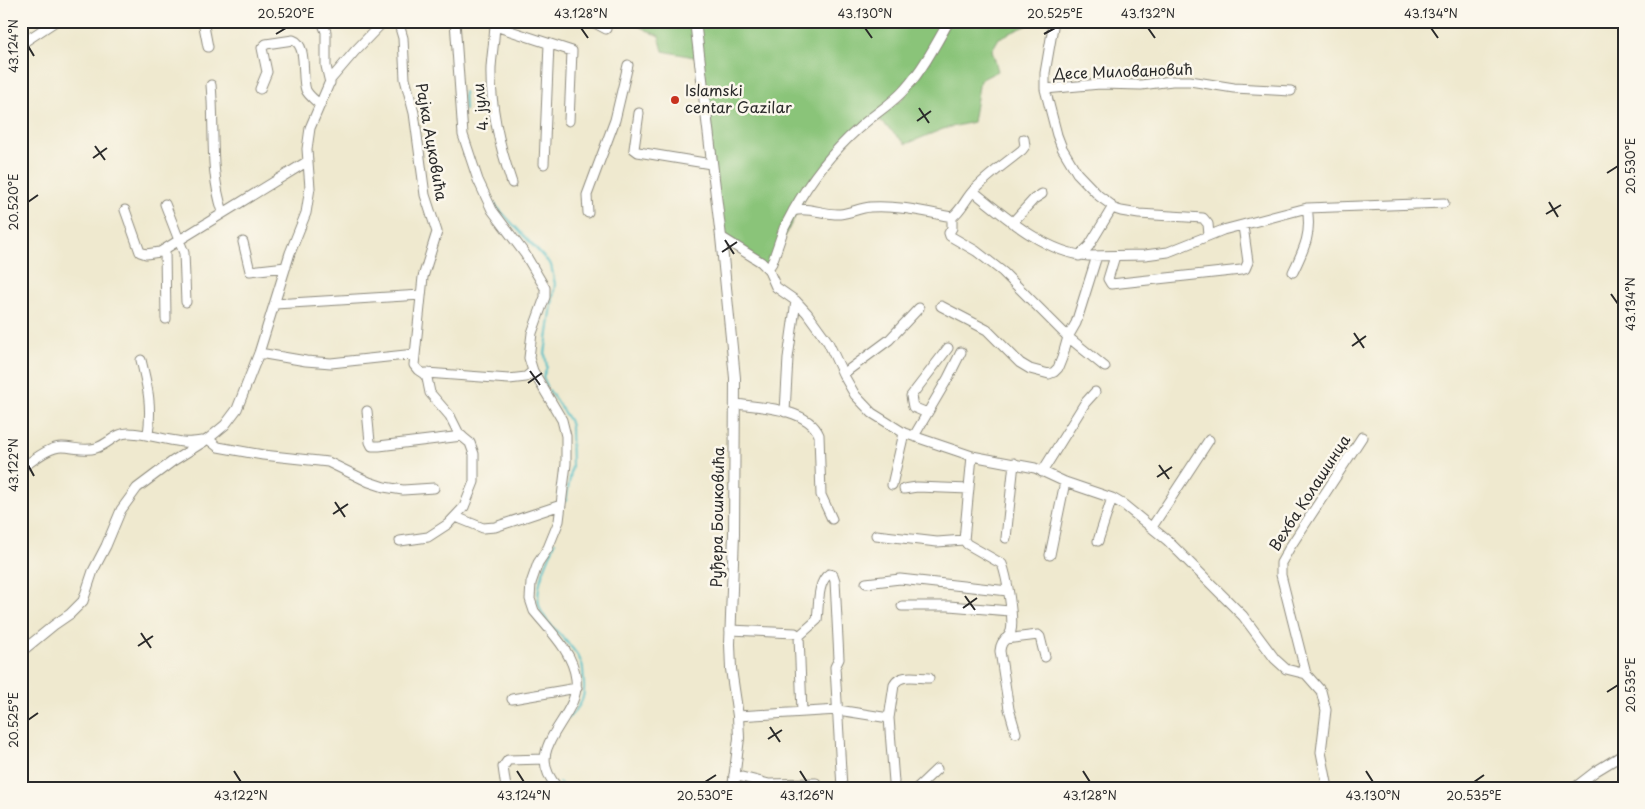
<svg xmlns="http://www.w3.org/2000/svg" width="1645" height="809" viewBox="0 0 1645 809" font-family="'Playpen Sans',sans-serif">
<rect width="100%" height="100%" fill="#fbf7ec"/>
<filter id="ink" filterUnits="userSpaceOnUse"><feTurbulence type="fractalNoise" baseFrequency=".02" numOctaves="2"/><feDisplacementMap in="SourceGraphic" scale="10" xChannelSelector="R" yChannelSelector="G"/><feConvolveMatrix kernelMatrix="1 2 1 2 8 2 1 2 1" color-interpolation-filters="sRGB"/></filter>
<filter id="wash" filterUnits="userSpaceOnUse"><feTurbulence type="fractalNoise" baseFrequency=".0096" numOctaves="4" result="noise"/><feDisplacementMap in="SourceGraphic" scale="20" xChannelSelector="R" yChannelSelector="G"/><feGaussianBlur stdDeviation="1.12" result="paint"/><feColorMatrix in="noise" values="0 0 0 0 0 0 0 0 0 0 0 0 0 0 0 0 0 1.4 0 .05"/><feComposite in="paint" operator="in"/></filter>
<g filter="url(#wash)">
<rect width="100%" height="100%" fill="#efe9cf"/>
<!-- green -->
<path fill="#8ac479" stroke="#5a7852" d="M 632,21 L 949,21 L 923,64 L 878,113 L 900,101 L 920,77 L 950,21 L 1037,21 L 999,38 L 992,50 L 998,71 L 980,80 L 973,122 L 943,129 L 906,144 L 874,115 L 815,177 L 768,269 L 721,237 L 699,58 L 663,51 L 659,36 L 630,22 Z"/>
<g fill="none" stroke-linecap="round" stroke-linejoin="round">
<!-- stream -->
<path stroke="#50bec6" stroke-width="2" d="M 464,92 L 465,110
M 494,204 L 551,265 L 555,284 L 545,354 L 547,367 L 543,377 L 547,386
M 549,390 L 569,420 L 571,426 L 572,466 L 566,501
M 555,542 C 548,563 535,582 539,605 C 544,625 574,643 582,664 C 584,670 583,678 584,684 C 585,699 580,707 569,717
M 559,782 L 564,788"/>
</g>
</g>
<g filter="url(#ink)">
<g fill="none" stroke-linecap="round" stroke-linejoin="round">
<!-- minor casing -->
<g stroke="#8d8a7d" stroke-width="11">
<path id="minor" d="M 203,21 L 208,47
M 322,21 L 326,32 L 326,66 L 330,83
M 398,21 L 403,38 L 405,79 L 414,113 L 425,195 L 437,232 L 423,277 L 414,365 L 418,370 L 424,374 L 426,373 L 509,379 L 526,377 L 533,371
M 455,21 L 463,135 L 478,180 L 492,210 L 525,254 L 545,288 L 545,297 L 532,333 L 529,358 L 533,371 L 562,420 L 566,436 L 566,464 L 559,521 L 548,548 L 538,563 L 531,583 L 530,599 L 534,611 C 550,631 573,652 576,679 C 581,720 519,746 558,788
M 495,21 C 495,37 492,52 491,68 C 490,108 499,145 512,183
M 591,21 L 606,29
M 1054,21 L 1045,73 L 1045,89 L 1057,135 L 1062,148 L 1077,173 L 1099,196 L 1110,204 L 1112,208 L 1121,211 L 1139,214 L 1203,218 L 1208,224 L 1209,235
M 495,26 L 572,51 L 569,121
M 21,44 L 56,21
M 211,85 C 215,127 209,171 223,212
M 260,89 L 267,72 L 262,48 L 266,44 L 293,40 C 308,45 301,77 306,90 C 308,95 316,101 320,105
M 1045,89 L 1100,84 L 1141,85 L 1172,81 L 1190,81 L 1234,88 L 1291,91
M 639,113 L 634,149 L 638,152 L 711,164
M 544,164 L 549,44
M 973,191 C 1005,217 1046,253 1088,256 L 1145,255 L 1168,252 L 1223,230 L 1307,208 L 1444,203
M 165,204 L 184,253 L 186,302
M 125,210 L 140,252 L 146,254 L 160,252 L 308,161
M 793,211 C 810,180 833,151 859,128 C 874,114 892,104 905,89 C 923,69 936,44 949,21
M 588,213 L 587,195 L 615,120 L 628,65
M 952,217 L 952,228 L 949,233 L 950,236 L 976,251 L 1003,272 L 1068,337 L 1105,367
M 1012,223 L 1034,199 L 1042,194
M 721,237 L 761,262 L 768,269 L 776,287 L 796,301 L 807,313 L 828,342 L 843,374 L 855,395 L 872,413 L 904,433 L 972,456 L 1035,468 L 1065,482 L 1112,498 L 1124,505 L 1168,541 L 1243,616 L 1275,659 L 1286,669 L 1306,674
M 243,242 L 250,271 L 286,267
M 165,250 L 166,319
M 1079,256 L 1089,246 L 1112,208
M 1115,256 L 1108,279 L 1111,284 L 1241,270 L 1245,269 L 1248,262 L 1243,226
M 768,269 L 772,263 L 784,228 L 793,211 C 807,206 825,215 840,214 C 850,213 860,208 870,207 C 897,205 926,212 952,217 C 961,211 966,198 974,190 C 988,175 1006,163 1022,150 L 1025,146 L 1024,139
M 1293,272 C 1304,249 1312,234 1307,208
M 275,304 L 421,295
M 941,306 L 987,330 L 1020,363 L 1030,369 L 1049,374 L 1054,372 L 1058,368 L 1062,358 L 1068,337 L 1076,323 L 1097,256
M 259,353 L 306,361 L 331,363 L 415,354
M 141,360 C 148,389 152,405 148,435
M 843,374 L 889,340 L 919,308
M 735,404 C 759,407 808,408 819,435 L 821,495 L 832,519
M 367,411 L 370,442 L 372,446 L 379,446 L 462,436
M 785,412 L 788,358 L 796,301
M 927,413 L 913,407 L 911,396 L 948,348
M 914,436 L 948,378 L 961,352
M 208,439 L 218,447 L 263,455 L 328,462 L 369,482 L 384,487 L 403,490 L 434,488
M 972,456 L 964,540 L 967,544 L 1002,564 C 1007,576 1014,619 1011,631 C 1008,641 1001,638 1000,651 L 1009,709 L 1016,733
M 21,468 C 33,461 48,447 62,447 C 74,447 84,452 96,448 C 109,444 116,432 130,433 C 155,434 178,446 202,441
M 1042,472 L 1085,403 L 1095,392
M 892,485 L 904,433
M 904,489 L 917,487 L 969,489
M 456,517 L 483,528 L 495,527 L 561,505
M 1152,527 L 1209,440
M 876,535 L 937,542 L 964,540
M 1006,538 L 1014,463
M 400,541 L 428,537 L 448,524 L 464,507 L 474,482 L 474,454 L 470,443 L 459,434 L 450,416 L 430,393 L 427,378 L 424,374
M 1098,541 L 1112,498
M 1050,555 L 1065,482
M 866,583 L 900,579 L 1008,591
M 902,606 L 949,606 L 1010,611
M 730,630 L 795,633 L 799,636 L 802,712
M 799,636 L 817,620 C 819,606 817,582 829,574 L 833,575 L 835,581 L 839,659 L 835,667 L 842,788
M 1005,639 L 1038,635 L 1040,637 L 1045,657
M 21,652 L 54,625 L 70,614 L 83,601 L 93,571 L 106,546 L 121,510 L 137,488 L 173,461 L 208,439 L 225,425 L 237,409 L 259,353 L 290,253 L 306,213 L 310,188 L 307,149 L 310,128 L 331,79 L 355,51 L 384,21
M 512,699 L 577,688
M 738,716 L 838,710 L 889,718
M 734,775 L 769,784 L 816,783
M 894,782 L 889,718 L 894,685 C 900,673 917,678 929,678
M 506,788 L 503,767 L 508,760 L 545,759
M 917,788 L 937,769
M 1328,788 L 1321,752 L 1326,710 L 1321,691 L 1306,674 L 1281,575 L 1281,563 L 1290,547 L 1362,437
M 1574,788 L 1596,771 L 1624,754"/>
</g>
<!-- major casing -->
<g stroke="#8d8a7d" stroke-width="12">
<path id="major" d="M 695,21 L 721,237 L 735,378 L 734,534 L 730,644 L 731,669 L 738,716 L 739,738 L 733,788"/>
</g>
<!-- minor -->
<use href="#minor" stroke="#fff" stroke-width="9"/>
<!-- major -->
<use href="#major" stroke="#fff" stroke-width="10"/>
</g>
</g>
<!-- ticks -->
<path fill="none" stroke="#2b2b2b" stroke-width="2" d="M 581,28 L 588,38M 865,28 L 872,38M 1148,28 L 1155,38M 1431,28 L 1438,38M 276,34 L 286,28M 1044,34 L 1055,28M 28,46 L 34,56M 919,108 L 929,123M 917,121 L 931,111M 95,146 L 105,160M 93,158 L 107,148M 1607,173 L 1618,166M 28,202 L 38,195M 1549,202 L 1558,217M 1546,214 L 1561,205M 725,240 L 734,254M 722,252 L 737,242M 1611,294 L 1618,304M 1354,333 L 1364,348M 1352,346 L 1366,336M 530,371 L 540,385M 528,383 L 542,373M 28,465 L 34,476M 1159,465 L 1169,479M 1157,477 L 1172,467M 335,502 L 345,517M 333,514 L 348,504M 965,596 L 975,610M 963,608 L 977,598M 141,633 L 151,648M 138,646 L 153,636M 1607,692 L 1618,685M 28,720 L 38,713M 770,727 L 780,742M 768,739 L 782,730M 234,771 L 241,782M 517,771 L 524,782M 800,771 L 807,782M 1083,771 L 1090,782M 1366,771 L 1373,782M 705,782 L 716,775M 1474,782 L 1484,775"/>
<!-- markers -->
<circle fill="#c8321e" stroke="#fbf7ec" stroke-width="2" cx="675" cy="100" r="5"/>
<g text-anchor="middle" stroke-width="5" stroke-linejoin="round" paint-order="stroke">
<!-- street labels -->
<g font-size="15" fill="#2b2b2b" stroke="#fbf7ec">
<text transform="translate(1123 72) rotate(-2)" y="5">Десе Миловановић</text>
<text transform="translate(481 107) rotate(-96)" y="5">4. јули</text>
<text transform="translate(431 142) rotate(80)" y="5">Рајка Ацковића</text>
<text transform="translate(1310 493) rotate(-57)" y="5">Вехба Колашинца</text>
<text transform="translate(718 517) rotate(-89)" y="5">Руђера Бошковића</text>
</g>
<!-- poi labels -->
<g font-size="15" fill="#2b2b2b" stroke="#fbf7ec" text-anchor="start">
<text x="685" y="96">Islamski<tspan x="685" dy="17">centar Gazilar</tspan></text>
</g>
</g>
<!-- margin -->
<rect width="1645" height="809" fill="none" stroke="#fbf7ec" stroke-width="55"/>
<rect x="28" y="28" width="1590" height="754" fill="none" stroke="#2b2b2b" stroke-width="2"/>
<g font-size="12" text-anchor="middle" fill="#2b2b2b">
<text x="286" y="18">20.520°E</text>
<text x="581" y="18">43.128°N</text>
<text x="865" y="18">43.130°N</text>
<text x="1055" y="18">20.525°E</text>
<text x="1148" y="18">43.132°N</text>
<text x="1431" y="18">43.134°N</text>
<text transform="translate(14 46) rotate(-90)" y="4">43.124°N</text>
<text transform="translate(1631 166) rotate(-90)" y="4">20.530°E</text>
<text transform="translate(14 202) rotate(-90)" y="4">20.520°E</text>
<text transform="translate(1631 304) rotate(-90)" y="4">43.134°N</text>
<text transform="translate(14 465) rotate(-90)" y="4">43.122°N</text>
<text transform="translate(1631 685) rotate(-90)" y="4">20.535°E</text>
<text transform="translate(14 720) rotate(-90)" y="4">20.525°E</text>
<text x="241" y="800">43.122°N</text>
<text x="524" y="800">43.124°N</text>
<text x="705" y="800">20.530°E</text>
<text x="807" y="800">43.126°N</text>
<text x="1090" y="800">43.128°N</text>
<text x="1373" y="800">43.130°N</text>
<text x="1474" y="800">20.535°E</text>
</g>
</svg>
